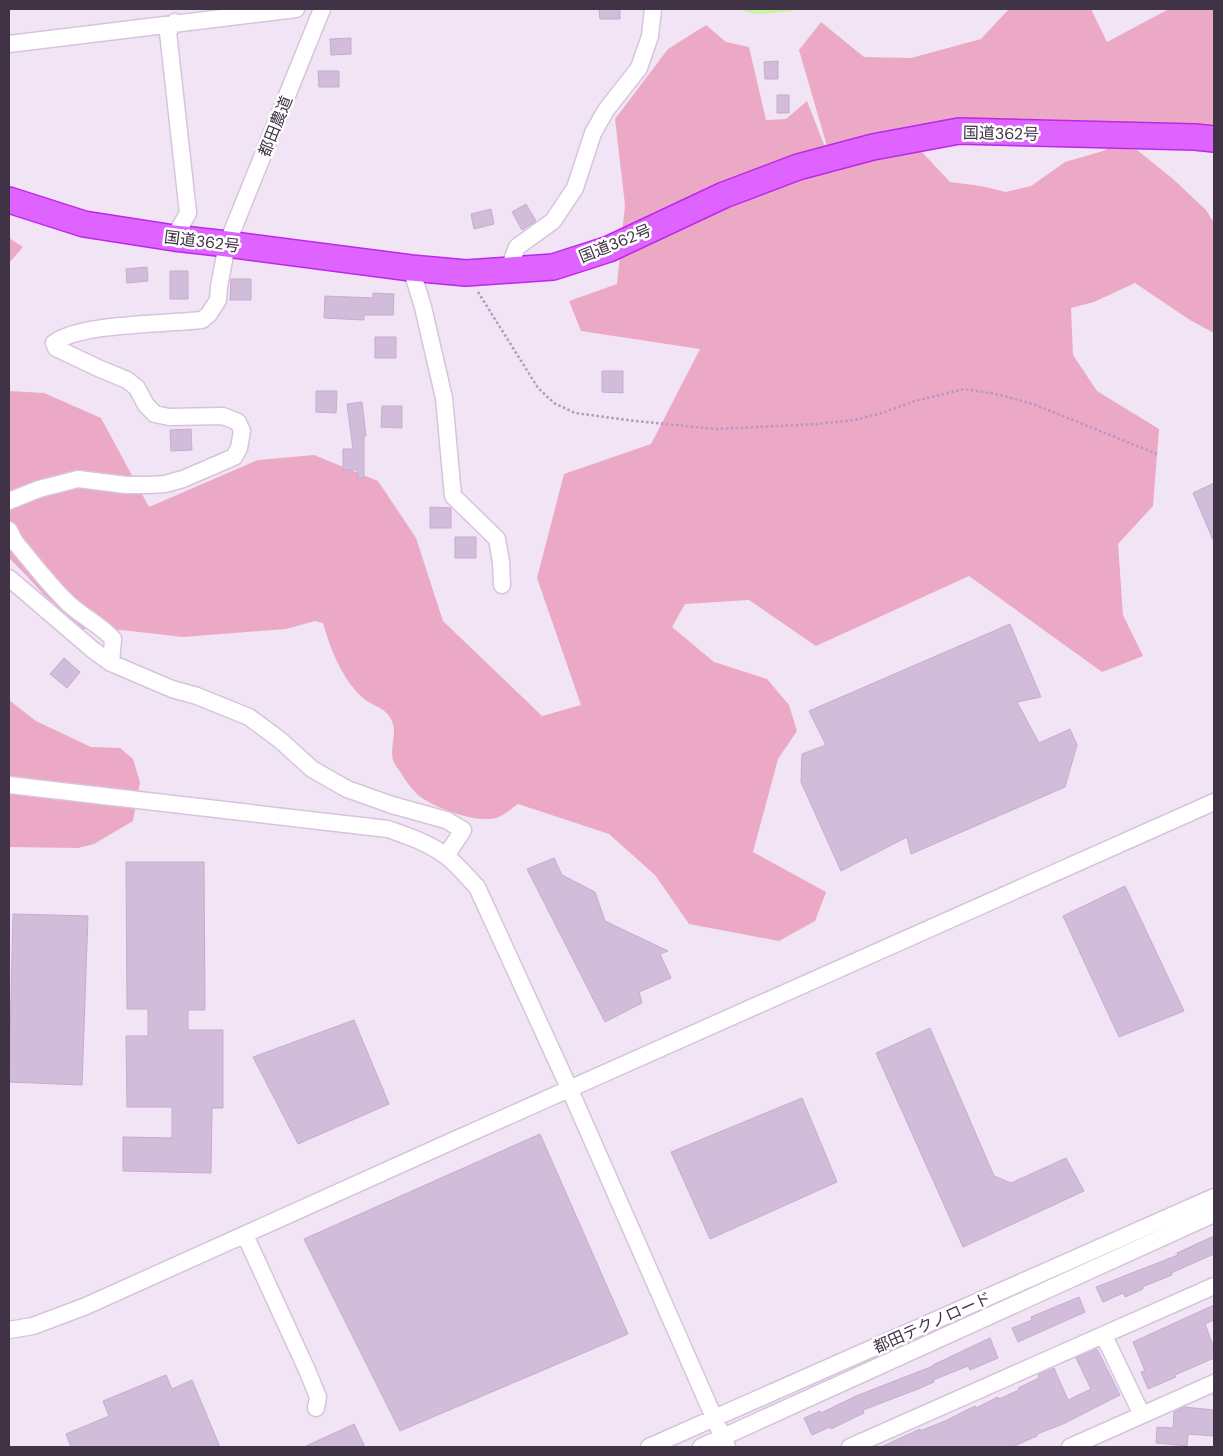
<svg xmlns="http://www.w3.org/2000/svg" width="1223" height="1456" viewBox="0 0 1223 1456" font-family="'DM Sans','Noto Sans JP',sans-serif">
<rect width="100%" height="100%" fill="#f1e4f4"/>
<!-- green -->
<path fill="#eca9c5" d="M 1009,9 L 1091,9 L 1107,42 L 1169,9 L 1214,9 L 1214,126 L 1165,124 L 1091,123 L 955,126 L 873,157 L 921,151 L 950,182 L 981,186 L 1006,192 L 1031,186 L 1065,162 L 1103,151 L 1110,147 L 1137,150 L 1173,179 L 1206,210 L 1214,223 L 1214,333 L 1190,320 L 1135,283 L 1094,302 L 1071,308 L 1073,355 L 1097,391 L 1159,429 L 1153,506 L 1118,544 L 1123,615 L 1143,656 L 1102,672 L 969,576 L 816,646 L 749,600 L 685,604 L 672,627 L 714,662 L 767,679 L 789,705 L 797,731 L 778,759 L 753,852 L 826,892 L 815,921 L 779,941 L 689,924 L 655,875 L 609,834 L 518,804 C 512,808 506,814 499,817 C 479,825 433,808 417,794 C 411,788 405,780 401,773 C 398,769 394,764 393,760 C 389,742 400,732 389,716 C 384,708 372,705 364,699 C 342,679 331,651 323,623 L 315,621 L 286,629 L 183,637 L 122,630 L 83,629 L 44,595 L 27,576 L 9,558 L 9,391 L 44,393 L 101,418 L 149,507 L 258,460 L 314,455 L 378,481 L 416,538 L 443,621 L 542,716 L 581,705 L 537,578 L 564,474 L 651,444 L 700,349 L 581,331 L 569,301 L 617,284 L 625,205 L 615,119 L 668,49 L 706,25 L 726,42 L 749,47 L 766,120 L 786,119 L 807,101 L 823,142 L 829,153 L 799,50 L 821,22 L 864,57 L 911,58 L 981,39 Z
M 9,238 L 23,247 L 9,263 Z
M 9,700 L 36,721 L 91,747 L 120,748 L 133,759 L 140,782 L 133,821 L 94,844 L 78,848 L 9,847 Z"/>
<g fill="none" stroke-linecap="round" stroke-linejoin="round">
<!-- stream -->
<path stroke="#c5f69b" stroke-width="4" d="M 743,9 L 759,12 L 793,9"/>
</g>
<!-- building -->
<path fill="#d1bcd9" stroke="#c7abd1" d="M 599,9 L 620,9 L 620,19 L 600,19 Z
M 351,38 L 351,54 L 331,55 L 330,39 Z
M 778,61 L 778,79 L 765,79 L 764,62 Z
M 318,71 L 339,71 L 339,87 L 319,87 Z
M 777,95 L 789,95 L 789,113 L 777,113 Z
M 526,204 L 536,221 L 522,230 L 512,212 Z
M 491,209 L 494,224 L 474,229 L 471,214 Z
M 147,267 L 148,281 L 127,283 L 126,269 Z
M 170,271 L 188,271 L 188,299 L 170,299 Z
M 231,279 L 251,279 L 251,300 L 230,300 Z
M 373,293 L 394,294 L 393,315 L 364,315 L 364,320 L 324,318 L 325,296 L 373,298 Z
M 375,337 L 396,337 L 396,358 L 375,358 Z
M 602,371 L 623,371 L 623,393 L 602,392 Z
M 316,391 L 337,391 L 336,413 L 316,412 Z
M 362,402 L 366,436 L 364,436 L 364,478 L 358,478 L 357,470 L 343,470 L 343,449 L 353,449 L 347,404 Z
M 382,406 L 402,406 L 402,428 L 381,427 Z
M 191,429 L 192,450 L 171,451 L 170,430 Z
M 1214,483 L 1214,542 L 1193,493 Z
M 430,507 L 451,508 L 451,528 L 430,528 Z
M 455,537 L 476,537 L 476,558 L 455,558 Z
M 1010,624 L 1041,697 L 1017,702 L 1039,743 L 1070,729 L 1077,745 L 1065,787 L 911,854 L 907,837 L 841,871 L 801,782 L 802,754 L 826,745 L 809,711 Z
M 64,658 L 80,672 L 67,688 L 50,674 Z
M 554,858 L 562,875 L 595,892 L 605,921 L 668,951 L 660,954 L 671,978 L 639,992 L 642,1003 L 605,1022 L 527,869 Z
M 126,862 L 204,862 L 205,1010 L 188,1010 L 188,1030 L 223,1030 L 223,1108 L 212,1108 L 211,1173 L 123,1171 L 123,1137 L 172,1138 L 172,1107 L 127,1107 L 126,1036 L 148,1036 L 148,1009 L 127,1009 Z
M 1125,886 L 1184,1011 L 1119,1037 L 1063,916 Z
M 13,914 L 88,916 L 82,1085 L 9,1082 Z
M 354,1020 L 389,1104 L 298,1144 L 253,1057 Z
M 930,1028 L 994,1176 L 1011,1183 L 1066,1158 L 1084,1191 L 963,1247 L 876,1053 Z
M 802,1098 L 837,1182 L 710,1239 L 671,1152 Z
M 540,1134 L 628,1334 L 400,1431 L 304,1239 Z
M 1214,1236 L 1214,1254 L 1171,1273 L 1172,1275 L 1142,1287 L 1143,1289 L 1125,1297 L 1123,1293 L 1103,1302 L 1096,1287 L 1178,1255 L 1177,1253 Z
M 1079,1297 L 1085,1312 L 1018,1342 L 1012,1328 L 1032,1320 L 1031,1317 Z
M 1214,1305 L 1214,1320 L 1205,1324 L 1214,1348 L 1214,1358 L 1175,1375 L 1176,1377 L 1148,1389 L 1141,1372 L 1145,1371 L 1133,1342 Z
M 990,1338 L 998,1358 L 970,1370 L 968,1366 L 933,1380 L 934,1382 L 918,1389 L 863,1410 L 864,1413 L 831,1429 L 830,1427 L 812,1435 L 804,1418 L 820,1411 L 821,1413 L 856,1396 L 933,1366 L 933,1365 Z
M 1097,1349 L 1120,1395 L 1063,1424 L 1037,1434 L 1037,1436 L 1012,1447 L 881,1447 L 920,1429 L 920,1431 L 945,1421 L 975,1406 L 976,1408 L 998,1397 L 999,1399 L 1019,1390 L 1018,1388 L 1039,1378 L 1038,1375 L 1054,1368 L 1068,1400 L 1091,1389 L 1076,1358 Z
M 166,1375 L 172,1389 L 192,1380 L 220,1447 L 71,1447 L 66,1434 L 109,1416 L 103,1401 Z
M 1184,1407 L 1214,1410 L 1214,1436 L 1188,1434 L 1187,1446 L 1156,1443 L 1157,1427 L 1173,1428 L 1174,1412 Z
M 354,1424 L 365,1447 L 304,1447 Z"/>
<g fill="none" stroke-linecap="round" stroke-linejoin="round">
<!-- minor casing -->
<g stroke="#d8c3de" stroke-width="19">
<path id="minor" d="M 9,44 L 296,9
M 174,238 L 188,213 L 168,32 L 175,22
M 411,268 L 423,307 L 444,398 L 453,496 L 497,539 L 501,562 L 502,585
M 508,271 L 517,247 L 553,221 L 575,188 L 593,133 L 606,110 L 639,68 L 650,36 L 653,9
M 9,501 L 39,489 L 78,479 L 126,485 L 149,485 L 165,484 L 183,479 L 234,457 L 239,448 L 242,431 L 238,422 L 223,416 L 169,417 L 155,414 L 146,405 L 137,388 L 127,380 L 98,368 L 56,348 L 54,343 C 80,323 167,324 202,320 L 209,314 L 218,300 L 219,287 L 227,244 L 322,9
M 9,530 L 15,542 C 32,562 49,585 68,603 C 81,616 101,625 113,639 L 111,663
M 9,578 L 93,650 L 111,663 L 172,689 L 197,696 L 249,717 L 280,740 L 312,769 L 347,789 L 392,805 L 446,820 L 463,830 L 446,856
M 9,785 L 388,829 C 408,836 429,843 446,856 C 458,865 467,877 477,887 L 570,1090 L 727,1447
M 245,1235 L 307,1370 L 318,1397 L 316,1408
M 9,1330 L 33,1326 L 86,1306 L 450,1142 L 1214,802
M 1104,1336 L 1142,1415
M 649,1447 L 1214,1197
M 701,1447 L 1214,1214
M 850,1447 L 1214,1286
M 1070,1447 L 1214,1383"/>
</g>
<!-- highway casing -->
<g stroke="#bb28ea" stroke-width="28">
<path id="highway" d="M 9,200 L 84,224 L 174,238 L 227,244 L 411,268 L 466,273 L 553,267 L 609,249 L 724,195 L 798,167 L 873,147 L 959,131 L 1195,137 L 1214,139"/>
</g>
<!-- path -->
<path stroke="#b996c3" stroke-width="2.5" stroke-dasharray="2.5 2.5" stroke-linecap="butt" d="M 478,292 L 538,388 L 554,403 L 575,413 L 635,421 L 716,429 L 817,424 L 854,420 L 882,413 L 915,401 L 964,389 L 996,394 L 1033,404 L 1157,454"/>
<!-- minor -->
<use href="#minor" stroke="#fff" stroke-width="16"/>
<!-- highway -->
<use href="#highway" stroke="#df64ff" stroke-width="25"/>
</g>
<g text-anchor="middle" stroke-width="5" stroke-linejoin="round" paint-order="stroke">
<!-- street labels -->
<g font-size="16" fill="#413346" stroke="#fff">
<text transform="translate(275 126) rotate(-68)" y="6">都田農道</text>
<text transform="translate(1001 133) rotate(1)" y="6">国道362号</text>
<text transform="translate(202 241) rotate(7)" y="6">国道362号</text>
<text transform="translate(615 243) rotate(-22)" y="6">国道362号</text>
<text transform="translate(932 1322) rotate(-24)" y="6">都田テクノロード</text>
</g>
</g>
<!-- border -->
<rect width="1223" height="1456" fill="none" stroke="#413346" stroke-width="20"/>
</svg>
